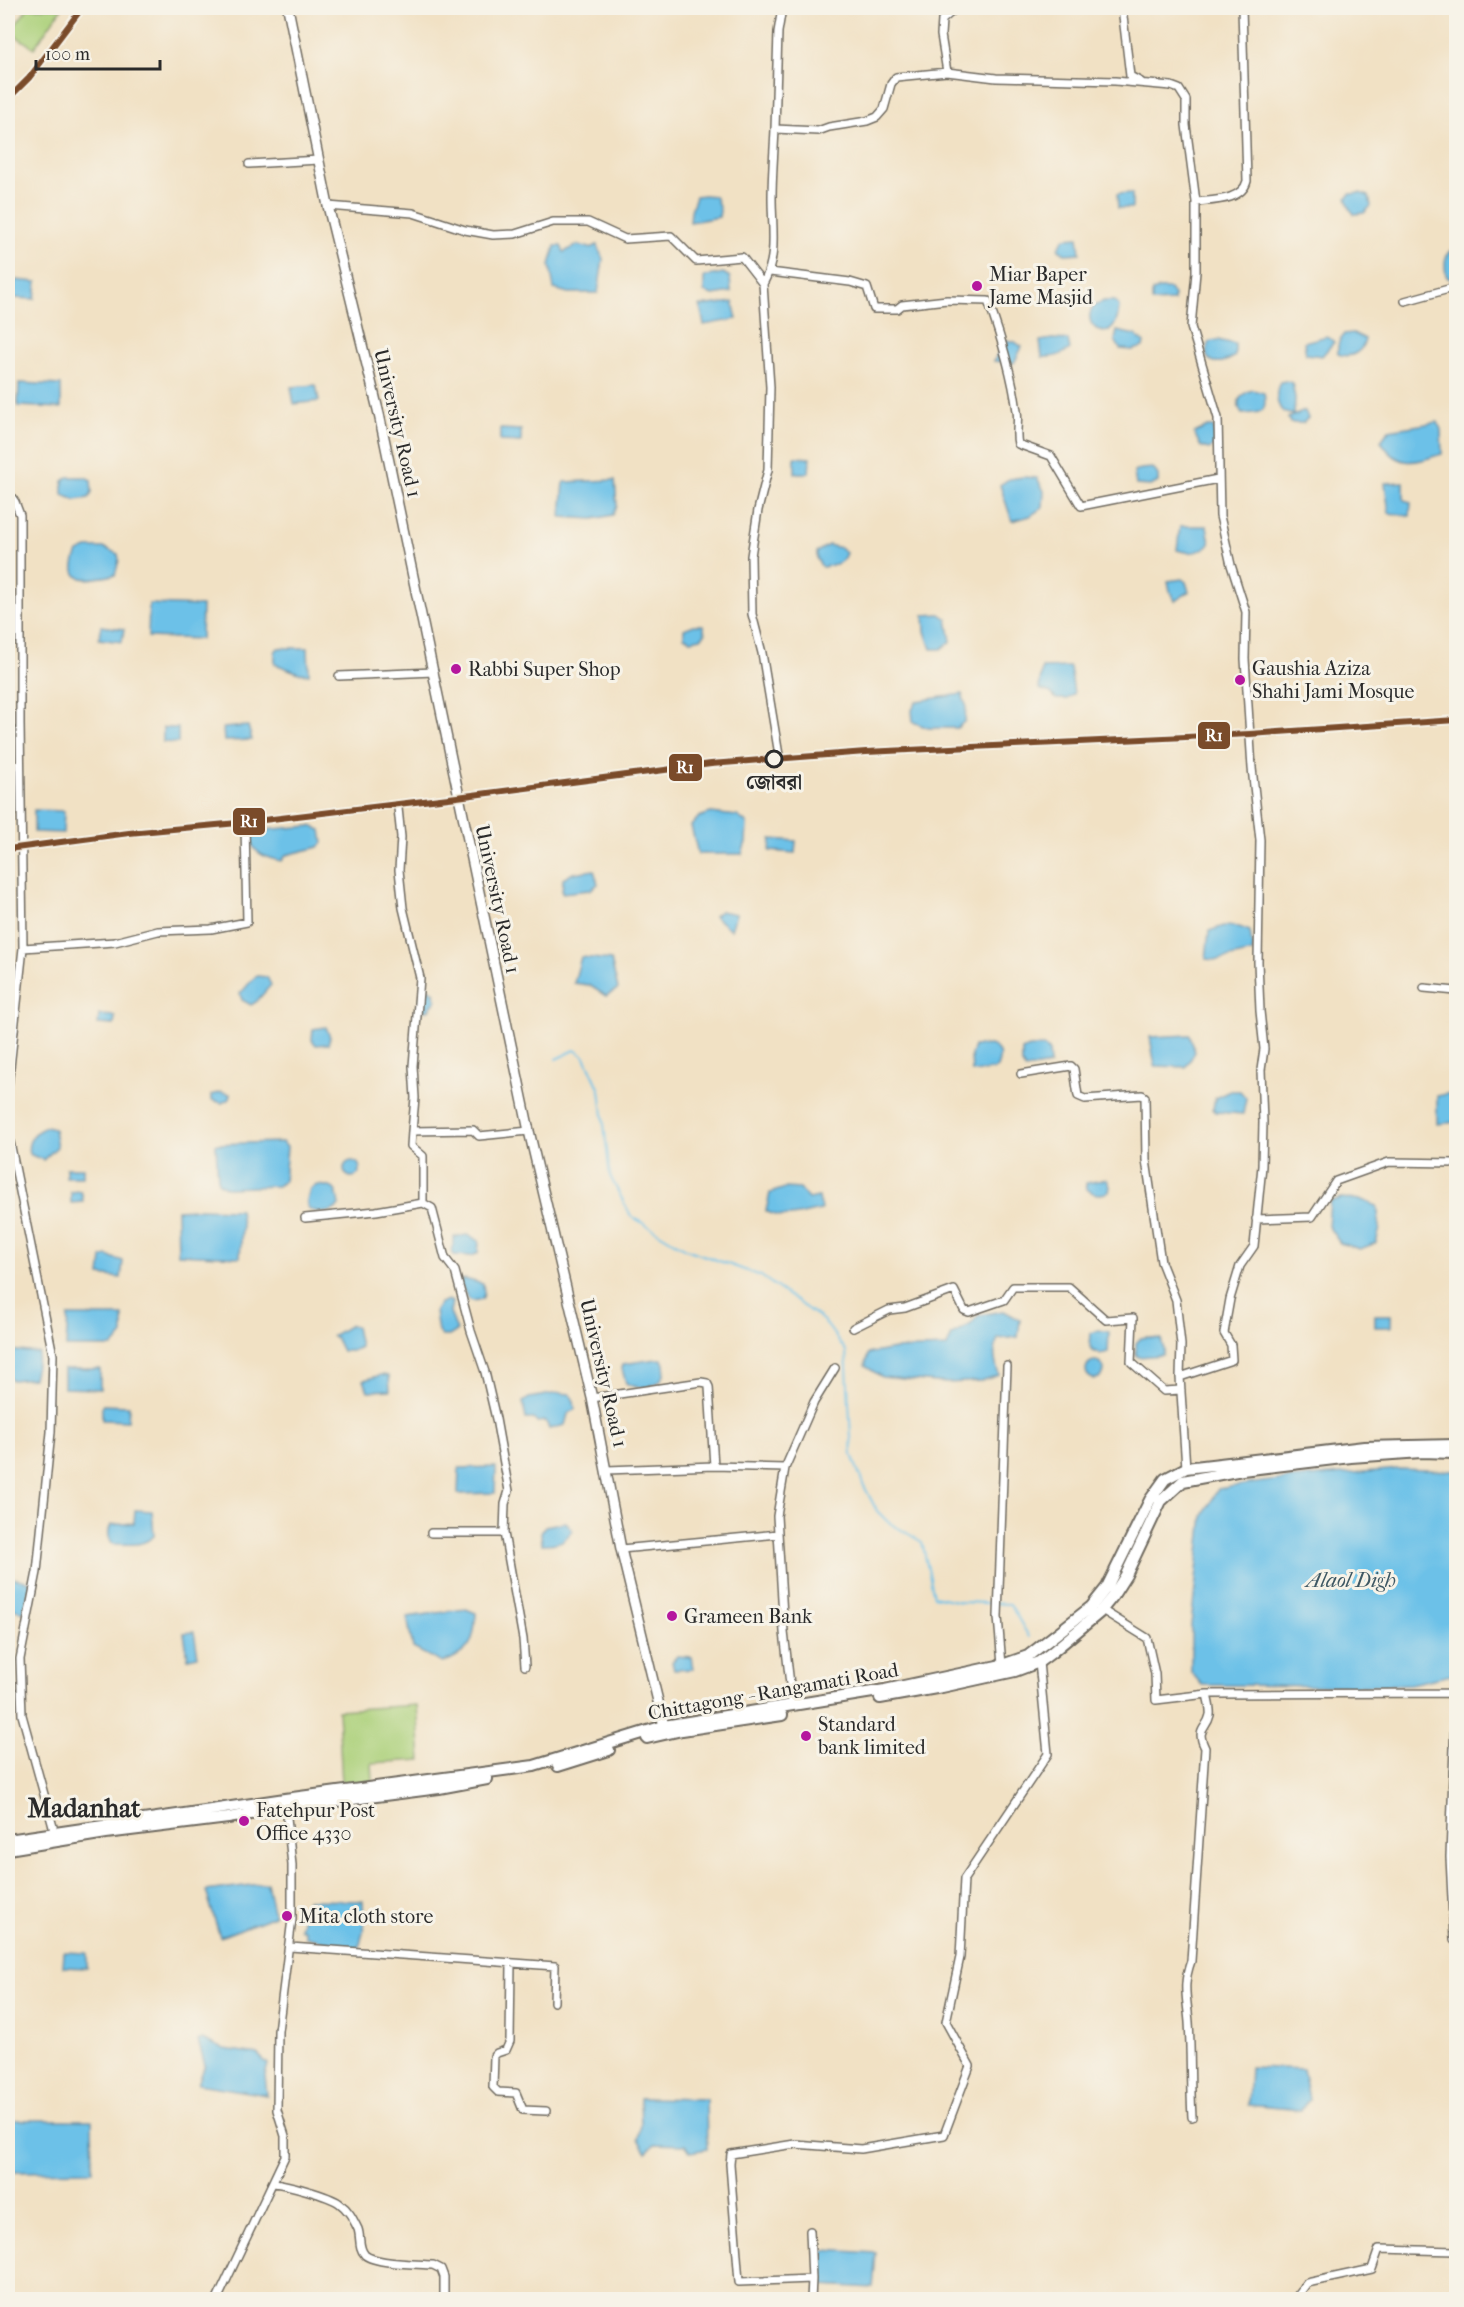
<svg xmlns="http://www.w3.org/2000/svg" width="1464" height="2307" viewBox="0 0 1464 2307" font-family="'IM FELL French Canon','Noto Serif Bengali',serif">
<rect width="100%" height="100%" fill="#f7f3e8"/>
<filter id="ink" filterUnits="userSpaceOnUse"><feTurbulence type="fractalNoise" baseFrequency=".0167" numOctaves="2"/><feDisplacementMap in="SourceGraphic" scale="12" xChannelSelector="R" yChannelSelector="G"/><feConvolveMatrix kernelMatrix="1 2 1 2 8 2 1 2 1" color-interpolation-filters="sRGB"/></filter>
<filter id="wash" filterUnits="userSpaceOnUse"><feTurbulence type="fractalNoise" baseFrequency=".008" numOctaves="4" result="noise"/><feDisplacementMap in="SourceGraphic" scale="24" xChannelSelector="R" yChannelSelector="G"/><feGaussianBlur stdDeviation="1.35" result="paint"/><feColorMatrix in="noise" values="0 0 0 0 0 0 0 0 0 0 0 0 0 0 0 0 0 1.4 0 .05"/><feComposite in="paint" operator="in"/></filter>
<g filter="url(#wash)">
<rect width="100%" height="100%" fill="#f1e1c4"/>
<!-- green -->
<path fill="#abd079" stroke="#6b7e52" stroke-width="1.5" d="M 28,8 L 62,8 L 34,48 L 10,32 Z
M 417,1705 L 421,1760 L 372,1763 L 373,1782 L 342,1784 L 338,1710 Z"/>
<!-- water -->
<path fill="#6cc1e8" stroke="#4c768a" stroke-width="1.5" d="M 1132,193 L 1132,208 L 1118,208 L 1117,194 Z
M 1360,193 L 1369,196 L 1371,206 L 1364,213 L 1354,214 L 1350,209 L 1346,198 L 1350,194 Z
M 704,195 L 715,196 L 720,210 L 719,217 L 690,222 L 691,211 L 696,196 Z
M 1078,237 L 1080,253 L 1065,254 L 1058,248 L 1065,238 Z
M 578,245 L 590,248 L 597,245 L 603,259 L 598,293 L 568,293 L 554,289 L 550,265 L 555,246 L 561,246 L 564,252 Z
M 1456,248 L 1456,280 L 1448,278 L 1446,275 C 1444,262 1444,254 1456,248 Z
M 723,273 L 730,277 L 731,292 L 713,295 L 704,292 L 704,277 Z
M 15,280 L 37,282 L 35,299 L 13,298 Z
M 1159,289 L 1170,289 L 1174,296 L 1174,301 L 1152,302 L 1152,291 Z
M 1104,301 L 1115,301 L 1119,306 C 1116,360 1066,314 1104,301 Z
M 733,302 L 737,319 L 704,325 L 700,306 Z
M 1117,331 L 1135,335 L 1144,343 L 1143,347 L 1133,350 L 1120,349 L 1115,340 Z
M 1353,333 L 1365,339 C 1363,352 1351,359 1338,354 C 1337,345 1339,340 1344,334 Z
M 1327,336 L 1334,342 L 1322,356 L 1306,354 L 1304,342 Z
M 1052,339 L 1068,340 L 1070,349 C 1062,355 1052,358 1042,357 L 1040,341 Z
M 1006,340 L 1015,342 L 1022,347 L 1014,363 L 994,361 L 1001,346 Z
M 1218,340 L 1235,344 L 1235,356 C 1218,369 1197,361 1211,341 Z
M 1286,381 L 1292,383 L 1295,398 L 1294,414 C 1276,416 1274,394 1280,382 Z
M 19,383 L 61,385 L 61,408 L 18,406 Z
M 316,385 L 319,401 L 294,404 L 291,387 Z
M 1253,390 L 1264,393 C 1268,414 1260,413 1242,414 C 1234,402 1241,393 1253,390 Z
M 1305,411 L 1308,418 L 1303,423 L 1290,423 L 1288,418 Z
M 1438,422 L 1441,430 L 1442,454 C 1414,463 1398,469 1381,441 L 1389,430 Z
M 1208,427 L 1214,427 L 1215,445 L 1209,449 L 1201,447 L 1194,433 Z
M 500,429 L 521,430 L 521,442 L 500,441 Z
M 795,457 L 810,458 L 809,473 L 795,473 Z
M 1153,468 L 1158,475 L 1158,482 L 1151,486 L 1136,485 L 1134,472 L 1141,469 Z
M 68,477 L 85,477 L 91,480 L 92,493 L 89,498 L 75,500 L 63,495 L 63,481 Z
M 1023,477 L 1037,478 L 1044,491 L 1043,507 L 1030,516 L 1012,521 L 1000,485 L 1009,479 Z
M 615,480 L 617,506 L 613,515 L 593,519 L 561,517 L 564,482 Z
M 1404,482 L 1404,500 L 1411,502 L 1410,516 L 1389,513 L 1385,483 Z
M 1180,526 L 1207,526 L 1210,544 C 1200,553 1190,554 1177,550 Z
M 828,545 L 841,548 L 846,553 C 842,565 834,565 822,567 L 817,559 L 817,552 Z
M 87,548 L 105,548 L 118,554 L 119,560 L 115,575 C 91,579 63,587 78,552 Z
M 1182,579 L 1186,582 L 1189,592 L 1175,601 L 1170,591 L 1168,581 Z
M 149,604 L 202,606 L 201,639 L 148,637 Z
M 940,614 L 947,619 L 951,641 L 941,649 L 931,649 L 925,631 L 924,615 Z
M 694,625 L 703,625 L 705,634 L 701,638 L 691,640 L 684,637 L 684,629 Z
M 101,626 L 124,629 L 122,642 L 99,639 Z
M 278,648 L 308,648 L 309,674 L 299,673 L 275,664 L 275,652 Z
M 1070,667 L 1074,694 L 1067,699 L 1056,699 L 1051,693 L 1039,689 L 1042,668 Z
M 962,694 L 966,705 L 965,721 L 957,728 L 928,728 L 913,722 L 912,710 L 917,701 Z
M 248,726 L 252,740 L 224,741 L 223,728 Z
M 163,728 L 178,728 L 178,743 L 163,742 Z
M 34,810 L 64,811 L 63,833 L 34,832 Z
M 711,813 L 737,816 L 747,823 L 746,842 L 742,854 L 698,854 L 691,826 L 699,817 Z
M 311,826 L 321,830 L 323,843 L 319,847 L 286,855 L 282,861 C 269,859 249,853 251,836 L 258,832 L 273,829 Z
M 771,839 L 796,841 L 795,853 L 770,851 Z
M 594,870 L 598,884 L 590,890 L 562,893 L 563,879 L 573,873 Z
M 720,911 L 736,914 L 731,930 L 714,916 Z
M 1224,926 L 1239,927 L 1250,931 L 1253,952 L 1217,960 L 1206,959 L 1209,931 Z
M 581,957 L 611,960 L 618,989 L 606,996 L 589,985 L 574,983 Z
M 257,976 L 267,977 L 271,985 L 256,1002 L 251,1005 L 242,1000 L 240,993 C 247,988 249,981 257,976 Z
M 428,988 L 434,992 L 436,1001 L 428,1010 L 422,1011 L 421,995 Z
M 99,1015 L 115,1016 L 114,1025 L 98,1024 Z
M 326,1027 L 330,1037 L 328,1044 L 316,1045 L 312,1040 L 313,1029 Z
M 1190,1035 L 1195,1052 L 1186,1067 L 1155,1066 L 1150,1037 Z
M 990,1045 C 1001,1049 1001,1056 997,1067 L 993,1070 L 972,1072 L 971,1055 L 974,1046 Z
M 1029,1047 L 1044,1047 L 1049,1050 L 1050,1065 L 1025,1069 L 1022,1064 L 1022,1050 Z
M 1230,1091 L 1240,1091 L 1246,1098 L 1243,1114 L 1216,1112 L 1213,1109 L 1215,1098 Z
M 221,1092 L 230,1094 L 229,1099 L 222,1103 L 212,1100 L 212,1095 Z
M 1456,1092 L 1456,1122 L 1437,1124 L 1437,1096 Z
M 46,1127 L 54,1129 L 57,1147 L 43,1160 L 29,1154 C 26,1141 35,1131 46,1127 Z
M 282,1142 L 287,1147 L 284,1181 L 278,1186 L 227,1188 L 218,1182 L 216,1144 Z
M344 1169a8 8 0 1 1 16 0a8 8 0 1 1-16 0Z
M 66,1168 L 83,1168 L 83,1177 L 66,1177 Z
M 1107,1179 L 1110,1186 L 1109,1192 C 1100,1195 1094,1195 1087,1189 L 1086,1183 Z
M 317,1185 C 335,1187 337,1187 339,1206 C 330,1215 319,1213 308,1209 L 307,1201 L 310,1189 Z
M 785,1188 L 800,1189 L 808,1199 L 819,1197 L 821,1210 C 801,1213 785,1222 766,1211 L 770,1193 Z
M 80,1191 L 82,1194 L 83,1202 L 71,1203 L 71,1192 Z
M 1341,1198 L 1362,1200 L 1377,1206 L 1380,1228 L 1376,1243 L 1360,1249 L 1340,1243 L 1328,1226 L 1330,1202 Z
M 195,1209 L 240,1210 L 242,1226 L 240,1257 L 178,1254 L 177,1210 Z
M 468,1235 L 479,1241 L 478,1253 L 472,1256 L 454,1255 L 452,1252 L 454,1237 Z
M 107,1256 L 123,1261 L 121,1278 L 100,1275 L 102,1258 Z
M 465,1279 L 483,1284 L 484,1294 L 482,1299 L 473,1301 L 468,1299 L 459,1281 Z
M 448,1300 L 452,1302 L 450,1312 L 457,1331 L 449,1336 L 442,1336 L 438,1332 L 435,1311 L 440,1303 Z
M 1004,1311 L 1020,1320 L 1018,1337 L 998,1339 C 992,1351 995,1363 999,1375 L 981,1381 L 947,1383 L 882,1377 L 865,1366 L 868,1354 L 895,1349 L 947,1347 L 952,1335 L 970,1325 L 979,1315 Z
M 1375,1315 L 1391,1315 L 1391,1327 L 1375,1327 Z
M 68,1316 L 123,1316 L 123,1334 L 112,1347 L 66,1347 Z
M 350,1325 L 356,1327 L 360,1347 L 352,1351 L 342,1351 L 336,1339 L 332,1336 Z
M 1099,1330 L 1109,1332 L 1108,1352 L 1101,1354 L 1093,1351 L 1090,1347 L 1091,1333 Z
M 1147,1337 L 1161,1339 L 1164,1350 L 1162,1355 L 1138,1357 L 1136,1354 L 1136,1343 L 1141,1338 Z
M 8,1350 L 39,1353 L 33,1378 L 12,1380 L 8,1376 Z
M 657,1359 L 662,1359 C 674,1383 643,1394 626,1383 L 622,1369 L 623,1364 Z
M1086 1370a9 9 0 1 1 18 0a9 9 0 1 1-18 0Z
M 64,1369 L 100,1369 L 100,1389 L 64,1388 Z
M 381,1375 L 389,1376 L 390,1390 L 368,1391 L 364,1380 Z
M 559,1393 L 570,1394 L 574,1401 L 575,1409 L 568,1414 L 565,1425 L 549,1429 L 546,1421 L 537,1422 L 534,1419 L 526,1419 L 523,1402 L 529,1398 Z
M 102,1405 L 129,1406 L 128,1421 L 102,1420 Z
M 496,1467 L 495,1493 L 458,1494 L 459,1468 Z
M 1397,1469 L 1456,1471 L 1456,1674 L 1410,1684 L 1370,1686 L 1202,1685 L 1191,1672 L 1191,1625 L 1203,1516 L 1218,1489 C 1277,1478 1337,1475 1397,1469 Z
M 135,1510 L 152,1511 L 154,1536 C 142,1547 128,1544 113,1544 C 108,1538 107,1532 111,1525 L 134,1523 Z
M 566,1522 L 572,1530 C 565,1543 556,1544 542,1544 L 541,1532 L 545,1526 Z
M 8,1577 L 31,1582 L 24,1612 L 8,1608 Z
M 466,1609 L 476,1613 C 474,1643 471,1652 442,1663 L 413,1648 L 407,1617 Z
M 194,1632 L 198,1656 L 188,1658 L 184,1633 Z
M 677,1656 L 691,1657 L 693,1669 L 674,1670 L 672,1662 Z
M 267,1883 L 274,1916 L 220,1937 L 206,1891 Z
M 307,1900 L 363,1901 L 364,1927 L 359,1949 L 305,1937 L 305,1931 L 300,1929 Z
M 64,1952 L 87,1953 L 87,1968 L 63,1967 Z
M 202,2039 L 224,2049 L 257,2054 L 268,2064 L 265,2076 L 267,2095 L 198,2084 L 205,2065 L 198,2041 Z
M 1250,2067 L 1303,2069 L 1309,2099 L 1301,2110 L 1248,2105 Z
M 640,2098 L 706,2099 L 707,2149 L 690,2152 L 685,2145 L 655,2144 L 646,2152 L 638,2139 L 641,2125 Z
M 12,2120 L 92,2120 L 93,2171 L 12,2172 Z
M 823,2250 L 876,2253 L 873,2288 L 820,2285 Z"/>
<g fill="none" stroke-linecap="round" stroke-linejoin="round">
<!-- stream -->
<path stroke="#6cc1e8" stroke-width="2" d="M 556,1059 L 575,1050 L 585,1057 L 600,1090 L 610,1176 L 631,1216 L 686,1249 L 761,1276 L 824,1321 L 846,1351 L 852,1455 L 863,1484 L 877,1511 L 888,1522 L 922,1542 L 934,1596 L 961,1602 L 1010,1604 L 1029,1637"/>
</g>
</g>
<g filter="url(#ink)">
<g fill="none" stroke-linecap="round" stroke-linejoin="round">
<!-- minor casing -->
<g stroke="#706b61" stroke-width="10">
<path id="minor" d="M 782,8 L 778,32 L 775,129 L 818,131 L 829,127 L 867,121 L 877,117 L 884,109 L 891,84 L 896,77 L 947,72 L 996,78 L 1115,81 L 1171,86 L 1179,89 L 1186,100 L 1186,125 L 1196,202
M 1122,8 L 1130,76 L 1141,82
M 947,72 L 941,35 L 942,20 L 956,8
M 775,129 C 774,152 772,175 772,198 C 772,229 778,257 763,284 L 770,387 L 768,470 L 758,510 L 751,556 L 752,614 L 762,653 L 779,755
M 249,164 L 319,160
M 328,206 L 413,213 L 465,230 L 493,235 L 515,234 L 553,222 L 588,222 L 625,239 L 671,236 L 696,261 L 742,257 L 763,284
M 770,272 L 850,282 L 867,287 L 874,309 L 897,309 L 902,305 L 947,300 L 988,301 C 1001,337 1012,373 1017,411 C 1019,422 1015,433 1018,444 L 1051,456 L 1081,506 L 1218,479
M 1405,301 L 1456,287
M 8,492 L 15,502 L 20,515 L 20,724 L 23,948 L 8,1086
M 339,676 L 434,672
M 398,808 L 401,837 L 399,870 L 403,908 L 420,978 L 413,1066 L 415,1098 L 412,1131
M 23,948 L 115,942 L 158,931 L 211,929 L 247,922 L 245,825
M 1424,988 L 1456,991
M 1021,1074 L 1071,1066 L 1074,1069 L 1078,1096 L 1085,1099 L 1142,1095 L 1145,1097 L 1146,1160 L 1161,1262 L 1176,1300 L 1181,1345 L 1180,1377
M 8,1132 L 53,1355 L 51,1432 L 37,1572 L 20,1659 L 22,1715 L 55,1834
M 423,1203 L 432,1208 L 445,1258 L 455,1271 L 471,1331 L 485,1372 L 496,1419 L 509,1491 L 505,1504 L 504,1533 L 431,1533
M 305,1218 L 376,1211 L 423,1203 L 423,1156 L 411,1146 L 412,1131 L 473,1130 L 479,1136 L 529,1131
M 1256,1219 L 1312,1217 L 1336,1181 L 1389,1162 L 1456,1163
M 853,1328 L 889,1310 L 905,1308 L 954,1290 L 964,1310 L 969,1312 L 1004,1300 L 1013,1287 L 1069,1287 L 1106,1320 L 1133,1318 L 1131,1362 L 1164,1391 L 1181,1390
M 592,1398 L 701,1382 L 707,1383 L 709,1387 L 714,1466
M 1186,1468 L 1180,1377 L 1232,1360 L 1231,1345 L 1224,1333 L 1230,1299 L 1240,1266 L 1254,1246 L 1262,1166 L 1263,1122 L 1261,1070 L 1264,1049 L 1260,1011 L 1258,962 L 1260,840 L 1252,768 L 1245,659 L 1246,612 L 1231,565 L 1220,516 L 1218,418 L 1191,327 L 1196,272 L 1196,202 C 1213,200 1242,201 1247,181 L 1242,8
M 607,1470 L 714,1466 L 785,1468
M 504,1533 L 523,1639 L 525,1666
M 621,1549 L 778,1534
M 1102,1610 L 1147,1638 L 1155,1674 L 1156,1700 L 1207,1694 C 1208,1700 1211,1709 1210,1715 C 1207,1730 1195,1728 1205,1748 L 1191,1961 C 1182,1986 1187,1997 1189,2022 C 1191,2053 1190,2085 1192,2117
M 1002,1665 L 998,1617 L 1007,1366
M 1207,1694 L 1456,1693
M 792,1702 L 784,1632 L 777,1516 L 785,1468 L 814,1402 L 835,1368
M 1454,1940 L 1450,1857 L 1456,1693
M 290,1947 L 555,1966 L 554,2002
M 511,1963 L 510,2041 L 506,2050 L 497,2053 L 494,2056 L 493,2087 L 498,2092 L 516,2093 L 523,2110 L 546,2111
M 273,2183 C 287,2184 329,2196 339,2203 C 349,2210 353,2219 358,2229 C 361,2238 358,2248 365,2255 C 375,2264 418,2264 433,2265 L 441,2269 L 444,2277 L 444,2300
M 810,2231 L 812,2279 L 739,2282 L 730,2164 L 731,2154 L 795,2144 L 861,2149 L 944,2135 L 970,2066 L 946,2022 L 960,1957 L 964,1879 L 1048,1754 L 1039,1662
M 217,2300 L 285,2156 L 285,2136 L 277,2110 L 278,2031 L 292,1919 L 292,1865 L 286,1808
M 811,2300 L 812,2279
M 1294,2300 L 1307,2283 L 1372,2269 L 1379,2249 L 1456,2251"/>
</g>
<!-- secondary casing -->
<g stroke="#706b61" stroke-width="12">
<path id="secondary" d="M 288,8 L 328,206 L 379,414 L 529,1131 L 592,1398 L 621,1549 L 664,1726"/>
</g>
<!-- trunk casing -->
<g stroke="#706b61" stroke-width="14">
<path id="trunk" d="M 880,1698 L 942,1687 L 1015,1671 L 1039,1662 L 1051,1653 L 1099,1613 L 1112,1597 L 1126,1575 L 1161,1501 L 1183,1481 L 1242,1470 L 1351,1457 L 1421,1452 L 1456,1453
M 647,1738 L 682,1730 L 782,1715
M 558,1766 L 609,1750
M 8,1840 L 285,1799 L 534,1766 L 664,1726 L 885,1690 L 1002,1665 L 1028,1656 L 1091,1607 L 1107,1587 L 1150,1500 L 1165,1479 L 1186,1468 L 1364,1447 L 1456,1445
M 8,1849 L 106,1833 L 228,1818 L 298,1806 L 439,1788 L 487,1779"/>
</g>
<!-- minor -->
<use href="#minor" stroke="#fff" stroke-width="7"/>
<!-- secondary -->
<use href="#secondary" stroke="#fff" stroke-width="9"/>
<!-- trunk -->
<use href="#trunk" stroke="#fff" stroke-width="10"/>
<!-- rail-1 casing -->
<g stroke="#f7f3e8" stroke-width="10">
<path id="rail-1" d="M 8,99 L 29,78 L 82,8
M 8,849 L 129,833 L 238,823 L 457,797 L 711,764 L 866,752 L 1250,734 L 1456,720"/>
</g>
<!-- rail-1 -->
<use href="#rail-1" stroke="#7a4b2a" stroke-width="6"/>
</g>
</g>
<!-- markers -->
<g fill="#b5179e" stroke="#f7f3e8" stroke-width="2">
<circle cx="977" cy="286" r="6"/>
<circle cx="456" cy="669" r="6"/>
<circle cx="1240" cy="680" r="6"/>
<circle cx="672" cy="1616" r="6"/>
<circle cx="806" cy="1736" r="6"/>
<circle cx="244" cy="1821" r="6"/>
<circle cx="287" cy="1916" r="6"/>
</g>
<circle fill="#f7f3e8" stroke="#2b2b2b" stroke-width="3" cx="774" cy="759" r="8"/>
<g text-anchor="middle" stroke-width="6" stroke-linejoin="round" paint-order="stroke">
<!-- poi labels -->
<g font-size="20" fill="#2b2b2b" stroke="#f7f3e8" text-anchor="start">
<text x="989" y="281">Miar Baper<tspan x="989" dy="23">Jame Masjid</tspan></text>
<text x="1252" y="675">Gaushia Aziza<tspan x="1252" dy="23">Shahi Jami Mosque</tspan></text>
<text x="468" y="676">Rabbi Super Shop</text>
<text x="684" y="1623">Grameen Bank</text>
<text x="818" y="1731">Standard<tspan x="818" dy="23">bank limited</tspan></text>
<text x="256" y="1817">Fatehpur Post<tspan x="256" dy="23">Office 4330</tspan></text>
<text x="299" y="1923">Mita cloth store</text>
</g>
<!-- street labels -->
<g font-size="20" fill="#2b2b2b" stroke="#f7f3e8">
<text transform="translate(398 423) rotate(77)" y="7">University Road 1</text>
<text transform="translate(498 899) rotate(78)" y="7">University Road 1</text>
<text transform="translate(604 1373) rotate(77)" y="7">University Road 1</text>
<text transform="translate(773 1691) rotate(-10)" y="7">Chittagong - Rangamati Road</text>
</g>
<!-- stop labels -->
<g font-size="20" font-weight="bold" fill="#2b2b2b" stroke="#f7f3e8">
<text x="774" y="789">জোবরা</text>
</g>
<!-- water labels -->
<g font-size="21" font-style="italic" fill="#3e5864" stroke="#f7f3e8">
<text x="1351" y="1587">Alaol Digh</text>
</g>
<!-- district labels -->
<g font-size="26" font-weight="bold" fill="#2b2b2b" stroke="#f7f3e8">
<text x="84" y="1817">Madanhat</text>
</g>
</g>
<g stroke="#f7f3e8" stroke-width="2">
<rect x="1197" y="721" width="34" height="29" rx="6" fill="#7a4b2a"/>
<rect x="668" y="753" width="35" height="29" rx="6" fill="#7a4b2a"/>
<rect x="232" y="807" width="34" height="29" rx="6" fill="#7a4b2a"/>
</g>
<g font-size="16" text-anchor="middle" font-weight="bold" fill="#fff">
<text x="1214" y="741">R1</text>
<text x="685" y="773">R1</text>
<text x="249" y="827">R1</text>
</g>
<!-- margin -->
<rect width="1464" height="2307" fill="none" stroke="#f7f3e8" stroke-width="30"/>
<!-- scale -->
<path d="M36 60v9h124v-9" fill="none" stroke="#2b2b2b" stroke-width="3"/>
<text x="45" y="60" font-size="18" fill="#2b2b2b" stroke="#f7f3e8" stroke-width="4.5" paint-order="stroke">100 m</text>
</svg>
